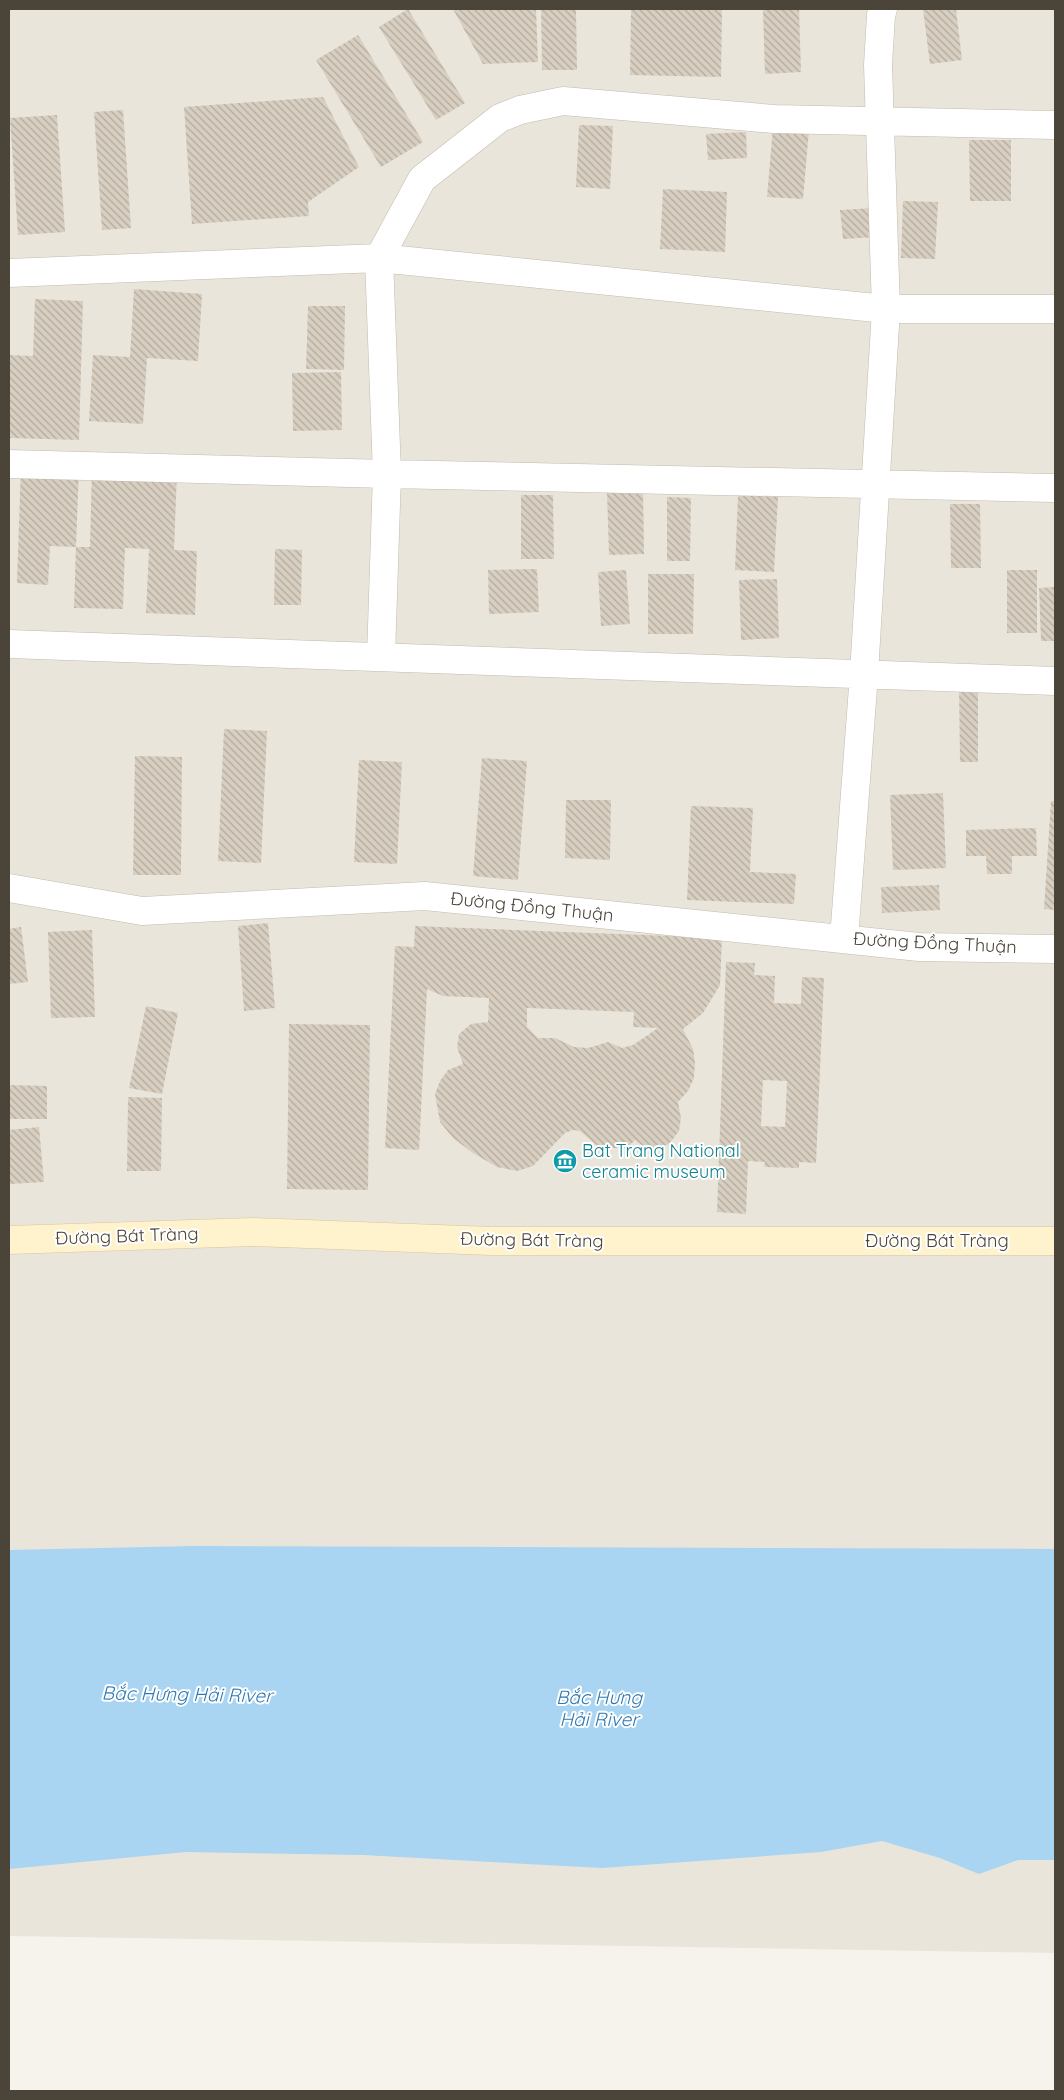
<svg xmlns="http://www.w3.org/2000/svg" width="1064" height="2100" viewBox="0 0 1064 2100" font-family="Quicksand,sans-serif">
<defs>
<pattern id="building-back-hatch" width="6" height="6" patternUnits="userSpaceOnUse" patternTransform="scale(1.25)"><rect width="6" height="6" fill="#d8cfc1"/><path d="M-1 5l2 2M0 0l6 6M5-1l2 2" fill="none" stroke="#b1aa9e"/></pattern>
</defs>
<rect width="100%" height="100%" fill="#f6f3ec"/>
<!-- residential -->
<path fill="#eae5da" d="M 9,9 L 1055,9 L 1055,1953 L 9,1936 Z"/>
<!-- water -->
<path fill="#a9d4f2" d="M 194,1546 L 1055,1549 L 1055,1860 L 1018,1860 L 979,1874 L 940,1858 L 882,1841 L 821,1852 L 602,1868 L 363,1855 L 186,1852 L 9,1869 L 9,1550 Z"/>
<!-- building -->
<path fill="url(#building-back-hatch)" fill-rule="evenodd" d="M 408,9 L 465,103 L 436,120 L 379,27 Z
M 453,9 L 536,9 L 538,62 L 483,64 Z
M 541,9 L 576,9 L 577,70 L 542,70 Z
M 631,9 L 722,9 L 721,77 L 630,75 Z
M 763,9 L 799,9 L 801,72 L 765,74 Z
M 923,9 L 956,9 L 962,60 L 930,64 Z
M 358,35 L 423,142 L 381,167 L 316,60 Z
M 323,97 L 359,167 L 308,202 L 309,216 L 192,224 L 184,107 Z
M 123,110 L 131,228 L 102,230 L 94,112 Z
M 57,115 L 65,232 L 18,235 L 10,118 Z
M 579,125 L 613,126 L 610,189 L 576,187 Z
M 773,127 L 809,130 L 803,199 L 767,197 Z
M 746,132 L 747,158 L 708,160 L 706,134 Z
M 969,140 L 1011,140 L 1011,201 L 970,201 Z
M 663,189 L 727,192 L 725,252 L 660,249 Z
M 903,201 L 938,202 L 935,259 L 901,258 Z
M 875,208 L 877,237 L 843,239 L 840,210 Z
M 134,289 L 202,294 L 198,361 L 147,358 L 143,424 L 89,421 L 93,355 L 130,357 Z
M 35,299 L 83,301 L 79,440 L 9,438 L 9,355 L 33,356 Z
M 308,306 L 345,306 L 344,370 L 306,369 Z
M 341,372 L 342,430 L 293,431 L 292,373 Z
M 21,466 L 79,468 L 76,547 L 50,546 L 48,585 L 17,583 Z
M 92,468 L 177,471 L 174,550 L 197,551 L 195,615 L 146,613 L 149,549 L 125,548 L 123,609 L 74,608 L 76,547 L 90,547 Z
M 643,490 L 644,554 L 609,555 L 607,491 Z
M 521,495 L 553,495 L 554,559 L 521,559 Z
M 738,495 L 778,497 L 774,572 L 735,570 Z
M 667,497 L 691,498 L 690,561 L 667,561 Z
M 950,504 L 980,504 L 981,568 L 951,568 Z
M 275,549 L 302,550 L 301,605 L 274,605 Z
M 537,569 L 539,612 L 489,614 L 488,570 Z
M 626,570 L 630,624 L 601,626 L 598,572 Z
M 1007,570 L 1037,570 L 1037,633 L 1007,633 Z
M 648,574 L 694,574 L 693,634 L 648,634 Z
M 777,579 L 779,638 L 741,640 L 739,580 Z
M 1055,587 L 1055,641 L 1041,641 L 1039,588 Z
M 959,688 L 978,688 L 978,762 L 960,762 Z
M 224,729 L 267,731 L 261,863 L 218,861 Z
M 135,756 L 182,757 L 181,875 L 133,875 Z
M 482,758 L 527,761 L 518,880 L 473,876 Z
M 359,760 L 402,762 L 397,864 L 354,862 Z
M 943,793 L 946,868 L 893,870 L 890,795 Z
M 566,800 L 611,800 L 610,860 L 565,858 Z
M 1051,801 L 1055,801 L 1055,910 L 1044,909 Z
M 691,806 L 753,808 L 750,872 L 796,874 L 794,904 L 687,900 Z
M 1036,828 L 1037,856 L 1012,856 L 1012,874 L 987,874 L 986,856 L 966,856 L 966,830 Z
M 939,885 L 940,910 L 882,913 L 881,887 Z
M 268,923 L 275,1008 L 244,1011 L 238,926 Z
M 415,926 L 722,938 L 720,985 L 703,1013 L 683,1029 L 693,1049 L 695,1063 L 694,1078 L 688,1091 L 678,1102 L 681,1118 L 679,1131 L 669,1144 L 655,1149 L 643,1146 L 635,1140 L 627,1148 L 600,1148 L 580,1131 L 573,1130 L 565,1133 L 533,1166 L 517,1171 L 497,1167 L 473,1153 L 453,1138 L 440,1122 L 435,1094 L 440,1081 L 448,1070 L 463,1064 L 457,1047 L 459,1034 L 471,1024 L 488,1022 L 489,998 L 443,996 L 427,989 L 419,1150 L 385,1148 L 395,946 L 414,947 ZM 527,1008 L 634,1012 L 633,1027 L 658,1028 L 633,1045 L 622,1048 L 608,1042 L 588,1048 L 574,1047 L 555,1038 L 538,1038 L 527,1027 Z
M 21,927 L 28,982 L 9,984 L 9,929 Z
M 92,930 L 95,1017 L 51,1018 L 48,932 Z
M 726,962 L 755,963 L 754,975 L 775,976 L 774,1003 L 801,1004 L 802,977 L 824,978 L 816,1163 L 799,1162 L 799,1168 L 764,1167 L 765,1162 L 748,1161 L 746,1214 L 717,1212 ZM 763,1080 L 787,1081 L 785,1127 L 761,1126 Z
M 146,1006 L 178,1013 L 162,1094 L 129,1088 Z
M 289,1024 L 370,1025 L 368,1190 L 287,1189 Z
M 9,1085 L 47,1086 L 47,1119 L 9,1119 Z
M 128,1097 L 162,1098 L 161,1171 L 127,1171 Z
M 39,1127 L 44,1182 L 10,1184 L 9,1130 Z"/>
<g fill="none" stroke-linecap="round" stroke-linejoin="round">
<!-- street casing -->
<g stroke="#c2bbae" stroke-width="29">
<path id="street" d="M 9,273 L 379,258 L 886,309 L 1055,309
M 9,464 L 387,474 L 1055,488
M 9,644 L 1055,681
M 381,657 L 387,474 L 379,258 L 422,179 L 500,118 L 520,110 L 563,101 L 774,119 L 1055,125
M 9,888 L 142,911 L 425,896 L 919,947 L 1055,949
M 844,939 L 864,674 L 886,309 L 878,65 L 881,15 L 883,9"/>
</g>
<!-- secondary casing -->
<g stroke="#d6c79b" stroke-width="29">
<path id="secondary" d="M 9,1240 L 253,1232 L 491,1241 L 1055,1241"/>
</g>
<!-- street -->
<use href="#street" stroke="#fff" stroke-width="28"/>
<!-- secondary -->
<use href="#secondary" stroke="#fff3cd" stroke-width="28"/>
</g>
<!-- icons -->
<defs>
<g id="museum-disc" transform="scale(1.25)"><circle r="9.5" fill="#0f9aa8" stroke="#fff"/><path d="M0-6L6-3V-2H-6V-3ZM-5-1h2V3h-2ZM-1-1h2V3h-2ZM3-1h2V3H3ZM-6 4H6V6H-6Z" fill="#fff"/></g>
</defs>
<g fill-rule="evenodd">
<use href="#museum-disc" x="565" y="1161"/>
</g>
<g text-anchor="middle" stroke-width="4" stroke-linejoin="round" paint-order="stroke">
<!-- street labels -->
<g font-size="18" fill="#4b4439" stroke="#fff">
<text transform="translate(532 907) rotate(6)" y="6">Đường Đồng Thuận</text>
<text transform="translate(935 943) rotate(3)" y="6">Đường Đồng Thuận</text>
<text transform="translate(127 1236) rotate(-2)" y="6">Đường Bát Tràng</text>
<text transform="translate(532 1240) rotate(1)" y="6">Đường Bát Tràng</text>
<text x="937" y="1247">Đường Bát Tràng</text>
</g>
<!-- culture labels -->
<g font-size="18" fill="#0d838f" stroke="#fff" text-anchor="start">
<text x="582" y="1157">Bat Trang National<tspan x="582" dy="21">ceramic museum</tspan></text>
</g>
<!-- water labels -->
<g font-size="19" font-style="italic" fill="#2e7ab2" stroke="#fff">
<text transform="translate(187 1694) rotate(1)" y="7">Bắc Hưng Hải River</text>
<text x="599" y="1704">Bắc Hưng<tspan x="599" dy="22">Hải River</tspan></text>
</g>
</g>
<!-- border -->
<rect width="1064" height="2100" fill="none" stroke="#4b4439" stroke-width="20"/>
</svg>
